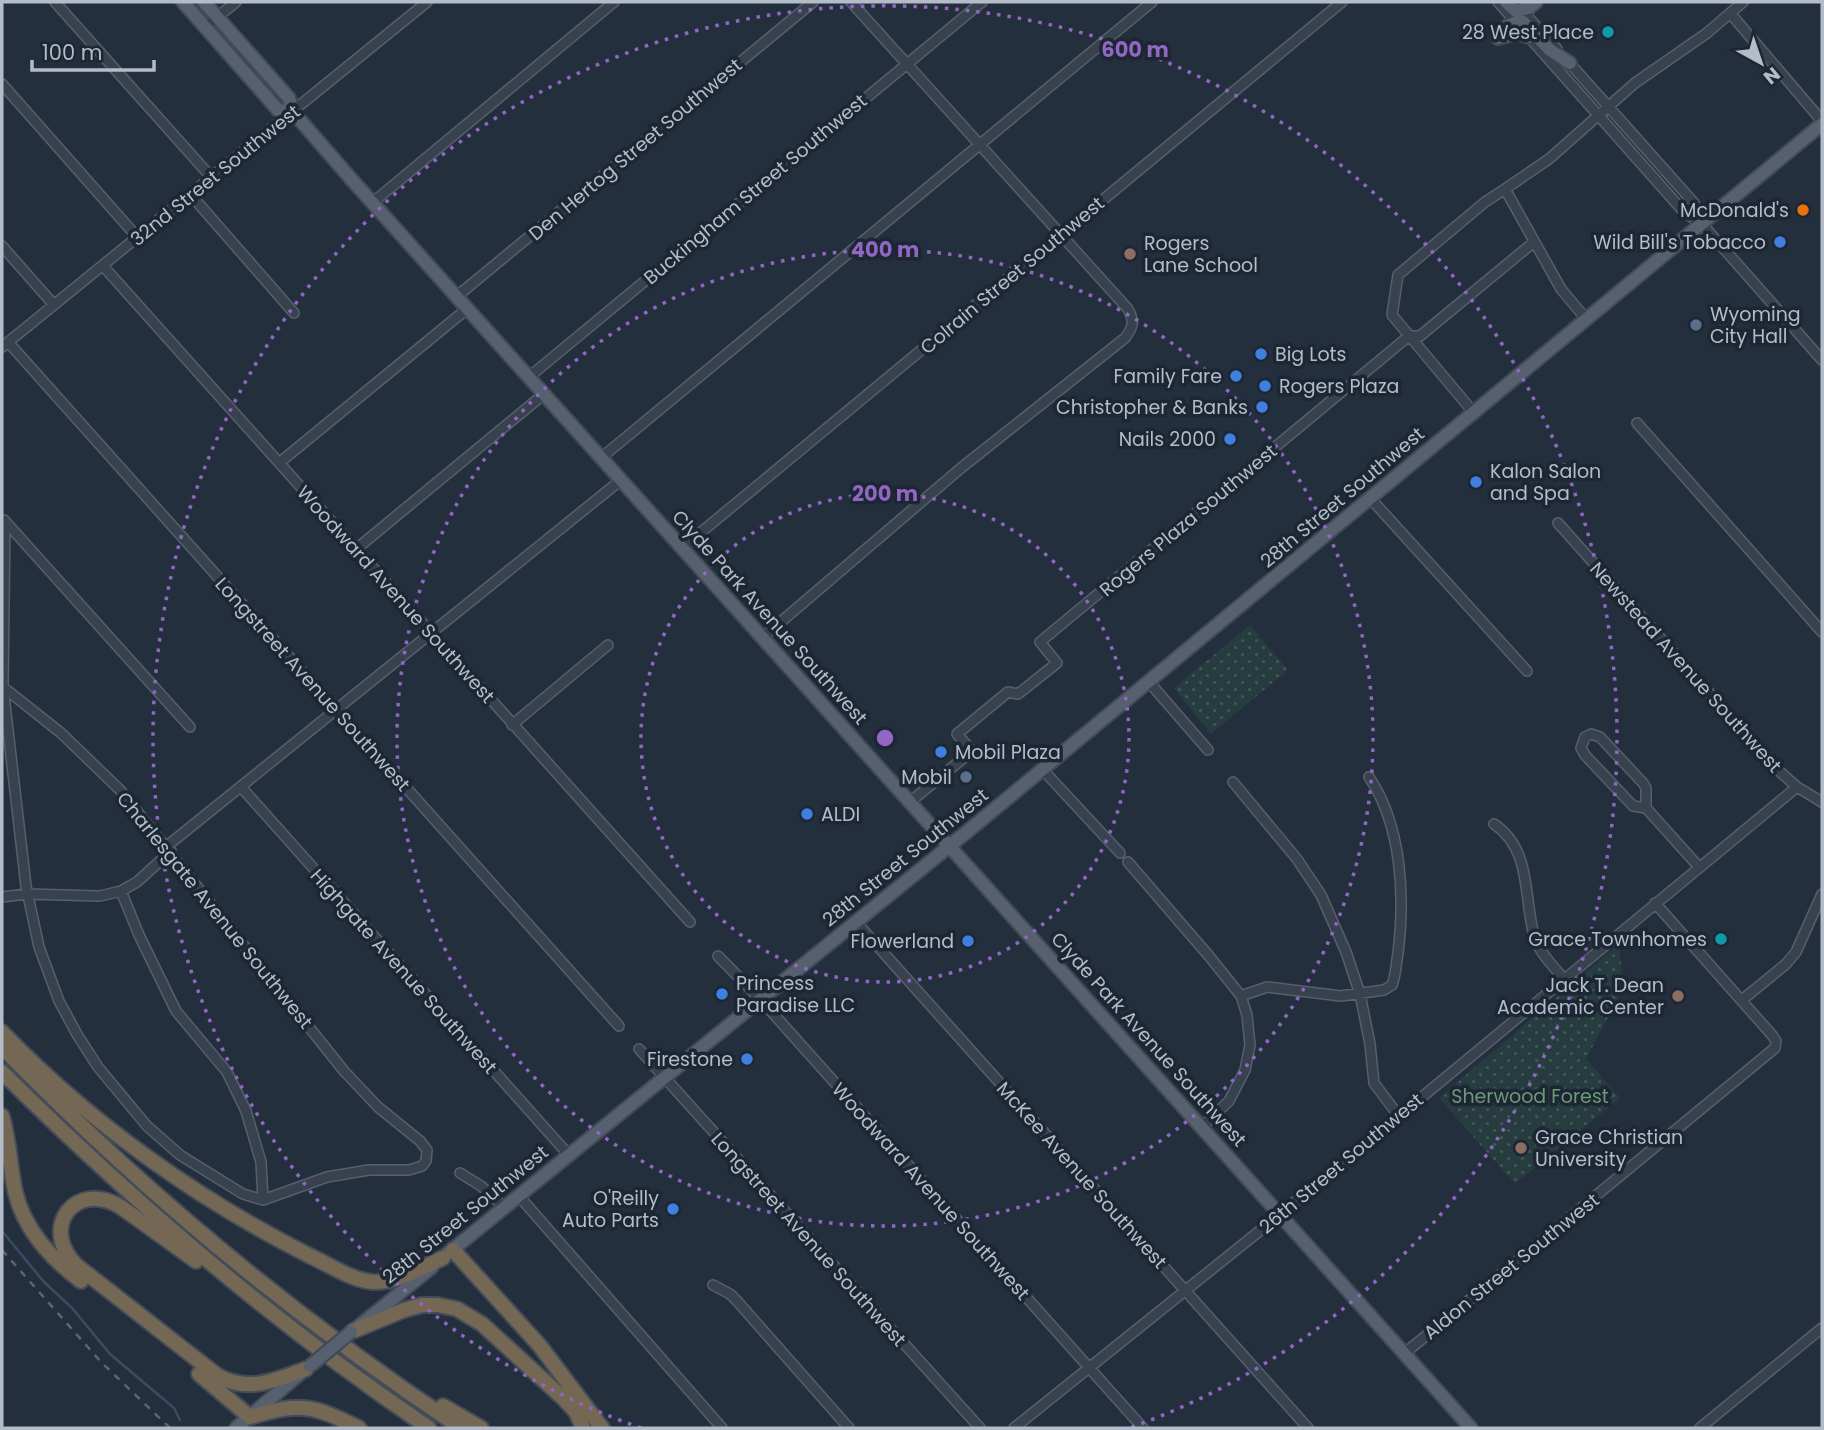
<svg xmlns="http://www.w3.org/2000/svg" width="1824" height="1430" viewBox="0 0 1824 1430" font-family="Poppins,sans-serif">
<defs>
<pattern id="park-dots" width="8" height="8" patternUnits="userSpaceOnUse" patternTransform="scale(1.75)"><rect width="8" height="8" fill="#263c3f"/><path d="M2 2h.1M6 6h.1" fill="none" stroke="#435659" stroke-width="1.8" stroke-linecap="round"/></pattern>
</defs>
<rect width="100%" height="100%" fill="#242f3e"/>
<!-- park -->
<path fill="url(#park-dots)" d="M 1250,625 L 1288,670 L 1211,734 L 1174,688 Z
M 1619,944 L 1623,989 L 1586,1059 L 1620,1098 L 1515,1184 L 1439,1098 Z"/>
<g fill="none" stroke-linecap="round" stroke-linejoin="round">
<!-- stream -->
<path stroke="#394c67" stroke-width="2.5" d="M 2,1231 L 44,1282 L 72,1308 L 110,1354 L 174,1408 L 180,1420"/>
<!-- minor casing -->
<g stroke="#565f6c" stroke-width="12">
<path id="minor" d="M 55,2 L 212,178
M 1498,2 L 1684,212 L 1702,224 L 1822,360
M 1519,7 L 1557,49
M 1730,13 L 1822,121
M 205,27 L 236,2
M 1566,59 L 1694,203 L 1701,223
M 2,84 L 138,238
M 191,195 L 294,313
M 372,203 L 614,2
M 2,246 L 54,305
M 103,266 L 690,922
M 456,297 L 813,2
M 1587,320 L 1561,289 L 1505,189 L 1549,159 L 1635,83 L 1707,33 L 1743,2
M 8,342 L 619,1026
M 2,347 L 427,2
M 529,377 L 982,2
M 1474,413 L 1392,315 L 1398,275 L 1485,202 L 1505,189
M 1637,423 L 1822,632
M 601,458 L 1152,2
M 279,463 L 468,308
M 1371,499 L 1527,671
M 4,520 L 190,727
M 1558,523 L 1778,770 L 1797,787 L 1822,802
M 682,548 L 1342,2
M 355,550 L 544,394
M 762,638 L 961,468 L 1125,338 C 1133,327 1135,322 1128,309 L 851,2
M 1149,682 L 1208,750
M 2,686 L 3,687 L 61,733 L 120,790 L 344,1071 L 378,1107 L 420,1141 L 427,1150 L 426,1161 L 422,1166 L 409,1170 L 369,1170 L 327,1177 L 263,1200 L 243,1194 L 180,1155 L 147,1126 L 98,1067 L 78,1036 L 59,1001 L 39,947 L 26,886 L 3,687 L 5,521
M 512,725 L 608,645
M 1043,770 L 1120,853
M 1233,782 L 1297,859 L 1321,895 L 1346,952 L 1360,994 L 1370,1044 L 1374,1083 L 1398,1115
M 241,787 L 568,1154
M 910,802 L 972,751 L 957,734 L 1008,692 L 1018,694 L 1057,663 L 1040,642 L 1409,336 L 1420,336 L 1534,242
M 1646,808 L 1633,806 L 1585,755 L 1581,748 L 1585,737 L 1591,734 L 1600,737 L 1643,783 L 1646,788 L 1646,808 L 1699,867
M 1494,824 C 1533,850 1523,900 1535,939 C 1541,954 1553,966 1564,979
M 167,846 L 621,480
M 1128,862 L 1209,956 L 1241,996 L 1247,1015 L 1250,1045 L 1245,1070 L 1229,1101 L 1202,1127
M 121,891 L 139,935 L 176,1011 L 227,1072 L 246,1111 L 261,1162 L 263,1200
M 2,897 L 27,894 L 100,896 L 121,891 L 137,882 L 171,851
M 856,922 L 1308,1428
M 718,956 L 761,1000 L 1143,1428
M 1241,996 L 1267,987 L 1341,996 L 1384,990 L 1392,985 C 1396,975 1396,964 1398,953 C 1405,896 1402,826 1369,777
M 1742,1000 L 1786,964 L 1796,952 L 1822,894
M 639,1049 L 980,1428
M 460,1173 L 481,1186 L 504,1207
M 518,1195 L 722,1428
M 713,1285 L 730,1294 L 737,1301 L 849,1428
M 1405,1353 L 1775,1048 L 1776,1041 L 1772,1035 L 1655,903
M 1014,1428 L 1272,1221 L 1797,787
M 1700,1428 L 1822,1328"/>
</g>
<!-- major casing -->
<g stroke="#414a57" stroke-width="16">
<path id="major" d="M 183,2 L 278,110 L 293,112
M 204,2 L 289,98 L 293,112 L 352,180 L 1471,1428
M 1506,2 L 1516,11 L 1529,8 L 1536,2
M 1498,38 C 1501,28 1513,21 1523,22 L 1550,50 L 1570,63
M 1498,38 L 1517,33 L 1529,37
M 446,1255 L 968,831 L 1822,124
M 359,1326 L 432,1267
M 236,1428 L 302,1372"/>
</g>
<!-- highway casing -->
<g stroke="#434c59" stroke-width="18">
<path id="highway" d="M 2,1032 C 90,1123 197,1199 310,1256 C 330,1265 351,1280 373,1282 C 397,1283 422,1267 443,1258
M 2,1047 C 141,1190 295,1318 461,1428
M 2,1072 C 134,1203 275,1324 429,1428
M 2,1116 C 9,1140 10,1166 15,1191 C 24,1230 51,1258 81,1281
M 453,1250 L 540,1346 L 602,1428
M 196,1261 L 121,1207 C 75,1179 39,1228 76,1265 L 218,1376 C 249,1393 276,1380 306,1369
M 353,1331 L 404,1310 L 422,1305 L 438,1305 L 457,1309 L 482,1324 L 563,1398 L 576,1412 L 583,1428
M 199,1374 L 250,1417 C 302,1402 312,1405 359,1428
M 443,1406 L 481,1428"/>
</g>
<!-- minor -->
<use href="#minor" stroke="#38414e" stroke-width="9"/>
<!-- major -->
<use href="#major" stroke="#56606e" stroke-width="12"/>
<!-- highway -->
<use href="#highway" stroke="#746855" stroke-width="14"/>
<!-- rail -->
<path stroke="#5a6575" stroke-width="2.5" stroke-dasharray="7 7" stroke-linecap="butt" d="M 2,1250 L 101,1362 L 170,1428"/>
<!-- major-bridge casing -->
<g stroke="#414a57" stroke-width="16" stroke-linecap="butt">
<path id="major-bridge" d="M 310,1366 L 351,1332"/>
</g>
<!-- major-bridge -->
<use href="#major-bridge" stroke="#56606e" stroke-width="12"/>
</g>
<!-- distance rings -->
<g fill="none" stroke="#9266c3" stroke-width="3.5" stroke-dasharray="3.5 7">
<circle cx="885" cy="738" r="244"/>
<circle cx="885" cy="738" r="488"/>
<path d="M641 1428A732 732 0 1 1 1129 1428"/>
</g>
<!-- markers -->
<g fill="#0f9aa8" stroke="#1d2633" stroke-width="2.5">
<circle cx="1608" cy="32" r="7"/>
<circle cx="1721" cy="939" r="7"/>
</g>
<circle fill="#e8710a" stroke="#1d2633" stroke-width="2.5" cx="1803" cy="210" r="7"/>
<g fill="#3f7fe0" stroke="#1d2633" stroke-width="2.5">
<circle cx="1780" cy="242" r="7"/>
<circle cx="1261" cy="354" r="7"/>
<circle cx="1236" cy="376" r="7"/>
<circle cx="1265" cy="386" r="7"/>
<circle cx="1262" cy="407" r="7"/>
<circle cx="1230" cy="439" r="7"/>
<circle cx="1476" cy="482" r="7"/>
<circle cx="941" cy="752" r="7"/>
<circle cx="807" cy="814" r="7"/>
<circle cx="968" cy="941" r="7"/>
<circle cx="722" cy="994" r="7"/>
<circle cx="747" cy="1059" r="7"/>
<circle cx="673" cy="1209" r="7"/>
</g>
<g fill="#8d6e63" stroke="#1d2633" stroke-width="2.5">
<circle cx="1130" cy="254" r="7"/>
<circle cx="1678" cy="996" r="7"/>
<circle cx="1521" cy="1148" r="7"/>
</g>
<g fill="#5c6f8a" stroke="#1d2633" stroke-width="2.5">
<circle cx="1696" cy="325" r="7"/>
<circle cx="966" cy="777" r="7"/>
</g>
<g text-anchor="middle" stroke-width="7" stroke-linejoin="round" paint-order="stroke">
<!-- poi labels -->
<g font-size="19" fill="#b4bcc9" stroke="#1d2633" text-anchor="end">
<text x="1594" y="39">28 West Place</text>
<text x="1789" y="217">McDonald's</text>
<text x="1766" y="249">Wild Bill's Tobacco</text>
<text x="1144" y="250" text-anchor="start">Rogers<tspan x="1144" dy="22">Lane School</tspan></text>
<text x="1710" y="321" text-anchor="start">Wyoming<tspan x="1710" dy="22">City Hall</tspan></text>
<text x="1275" y="361" text-anchor="start">Big Lots</text>
<text x="1222" y="383">Family Fare</text>
<text x="1279" y="393" text-anchor="start">Rogers Plaza</text>
<text x="1248" y="414">Christopher &amp; Banks</text>
<text x="1216" y="446">Nails 2000</text>
<text x="1490" y="478" text-anchor="start">Kalon Salon<tspan x="1490" dy="22">and Spa</tspan></text>
<text x="955" y="759" text-anchor="start">Mobil Plaza</text>
<text x="952" y="784">Mobil</text>
<text x="821" y="821" text-anchor="start">ALDI</text>
<text x="1707" y="946">Grace Townhomes</text>
<text x="954" y="948">Flowerland</text>
<text x="736" y="990" text-anchor="start">Princess<tspan x="736" dy="22">Paradise LLC</tspan></text>
<text x="1664" y="992">Jack T. Dean<tspan x="1664" dy="22">Academic Center</tspan></text>
<text x="733" y="1066">Firestone</text>
<text x="1535" y="1144" text-anchor="start">Grace Christian<tspan x="1535" dy="22">University</tspan></text>
<text x="659" y="1205">O'Reilly<tspan x="659" dy="22">Auto Parts</tspan></text>
</g>
<!-- street labels -->
<g font-size="19" fill="#b4bcc9" stroke="#1d2633">
<text transform="translate(635 149) rotate(-40)" y="7">Den Hertog Street Southwest</text>
<text transform="translate(215 175) rotate(-39)" y="7">32nd Street Southwest</text>
<text transform="translate(755 189) rotate(-40)" y="7">Buckingham Street Southwest</text>
<text transform="translate(1012 275) rotate(-40)" y="7">Colrain Street Southwest</text>
<text transform="translate(1342 497) rotate(-40)" y="7">28th Street Southwest</text>
<text transform="translate(1188 520) rotate(-40)" y="7">Rogers Plaza Southwest</text>
<text transform="translate(396 594) rotate(48)" y="7">Woodward Avenue Southwest</text>
<text transform="translate(770 617) rotate(48)" y="7">Clyde Park Avenue Southwest</text>
<text transform="translate(1686 667) rotate(48)" y="7">Newstead Avenue Southwest</text>
<text transform="translate(313 684) rotate(48)" y="7">Longstreet Avenue Southwest</text>
<text transform="translate(905 857) rotate(-39)" y="7">28th Street Southwest</text>
<text transform="translate(215 910) rotate(51)" y="7">Charlesgate Avenue Southwest</text>
<text transform="translate(404 971) rotate(48)" y="7">Highgate Avenue Southwest</text>
<text transform="translate(1149 1039) rotate(48)" y="7">Clyde Park Avenue Southwest</text>
<text transform="translate(1341 1163) rotate(-40)" y="7">26th Street Southwest</text>
<text transform="translate(1082 1175) rotate(48)" y="7">McKee Avenue Southwest</text>
<text transform="translate(931 1191) rotate(48)" y="7">Woodward Avenue Southwest</text>
<text transform="translate(465 1214) rotate(-39)" y="7">28th Street Southwest</text>
<text transform="translate(809 1239) rotate(48)" y="7">Longstreet Avenue Southwest</text>
<text transform="translate(1511 1266) rotate(-39)" y="7">Aldon Street Southwest</text>
</g>
<!-- park labels -->
<g font-size="19" fill="#6b9a76" stroke="#1d2633">
<text x="1530" y="1103">Sherwood Forest</text>
</g>
</g>
<circle cx="885" cy="738" r="10" fill="#9266c3" stroke="#1d2633" stroke-width="3.5"/>
<g font-size="21" text-anchor="middle" font-weight="bold" fill="#9266c3" stroke="#1d2633" stroke-width="7" stroke-linejoin="round" paint-order="stroke">
<text x="1135" y="57">600 m</text>
<text x="885" y="257">400 m</text>
<text x="885" y="501">200 m</text>
</g>
<!-- border -->
<rect width="1824" height="1430" fill="none" stroke="#b4bcc9" stroke-width="7"/>
<!-- north arrow -->
<g transform="translate(1761 63) rotate(140)" stroke="#1d2633" stroke-width="5" paint-order="stroke">
<path d="M0-5L12 26L0 18L-12 26Z" fill="#b4bcc9"/>
<text y="-10" font-size="19" font-weight="bold" text-anchor="middle" fill="#b4bcc9">N</text>
</g>
<!-- scale -->
<path d="M32 60v10h122v-10" fill="none" stroke="#b4bcc9" stroke-width="3.5"/>
<text x="42" y="60" font-size="21" fill="#b4bcc9" stroke="#1d2633" stroke-width="5" paint-order="stroke">100 m</text>
</svg>
